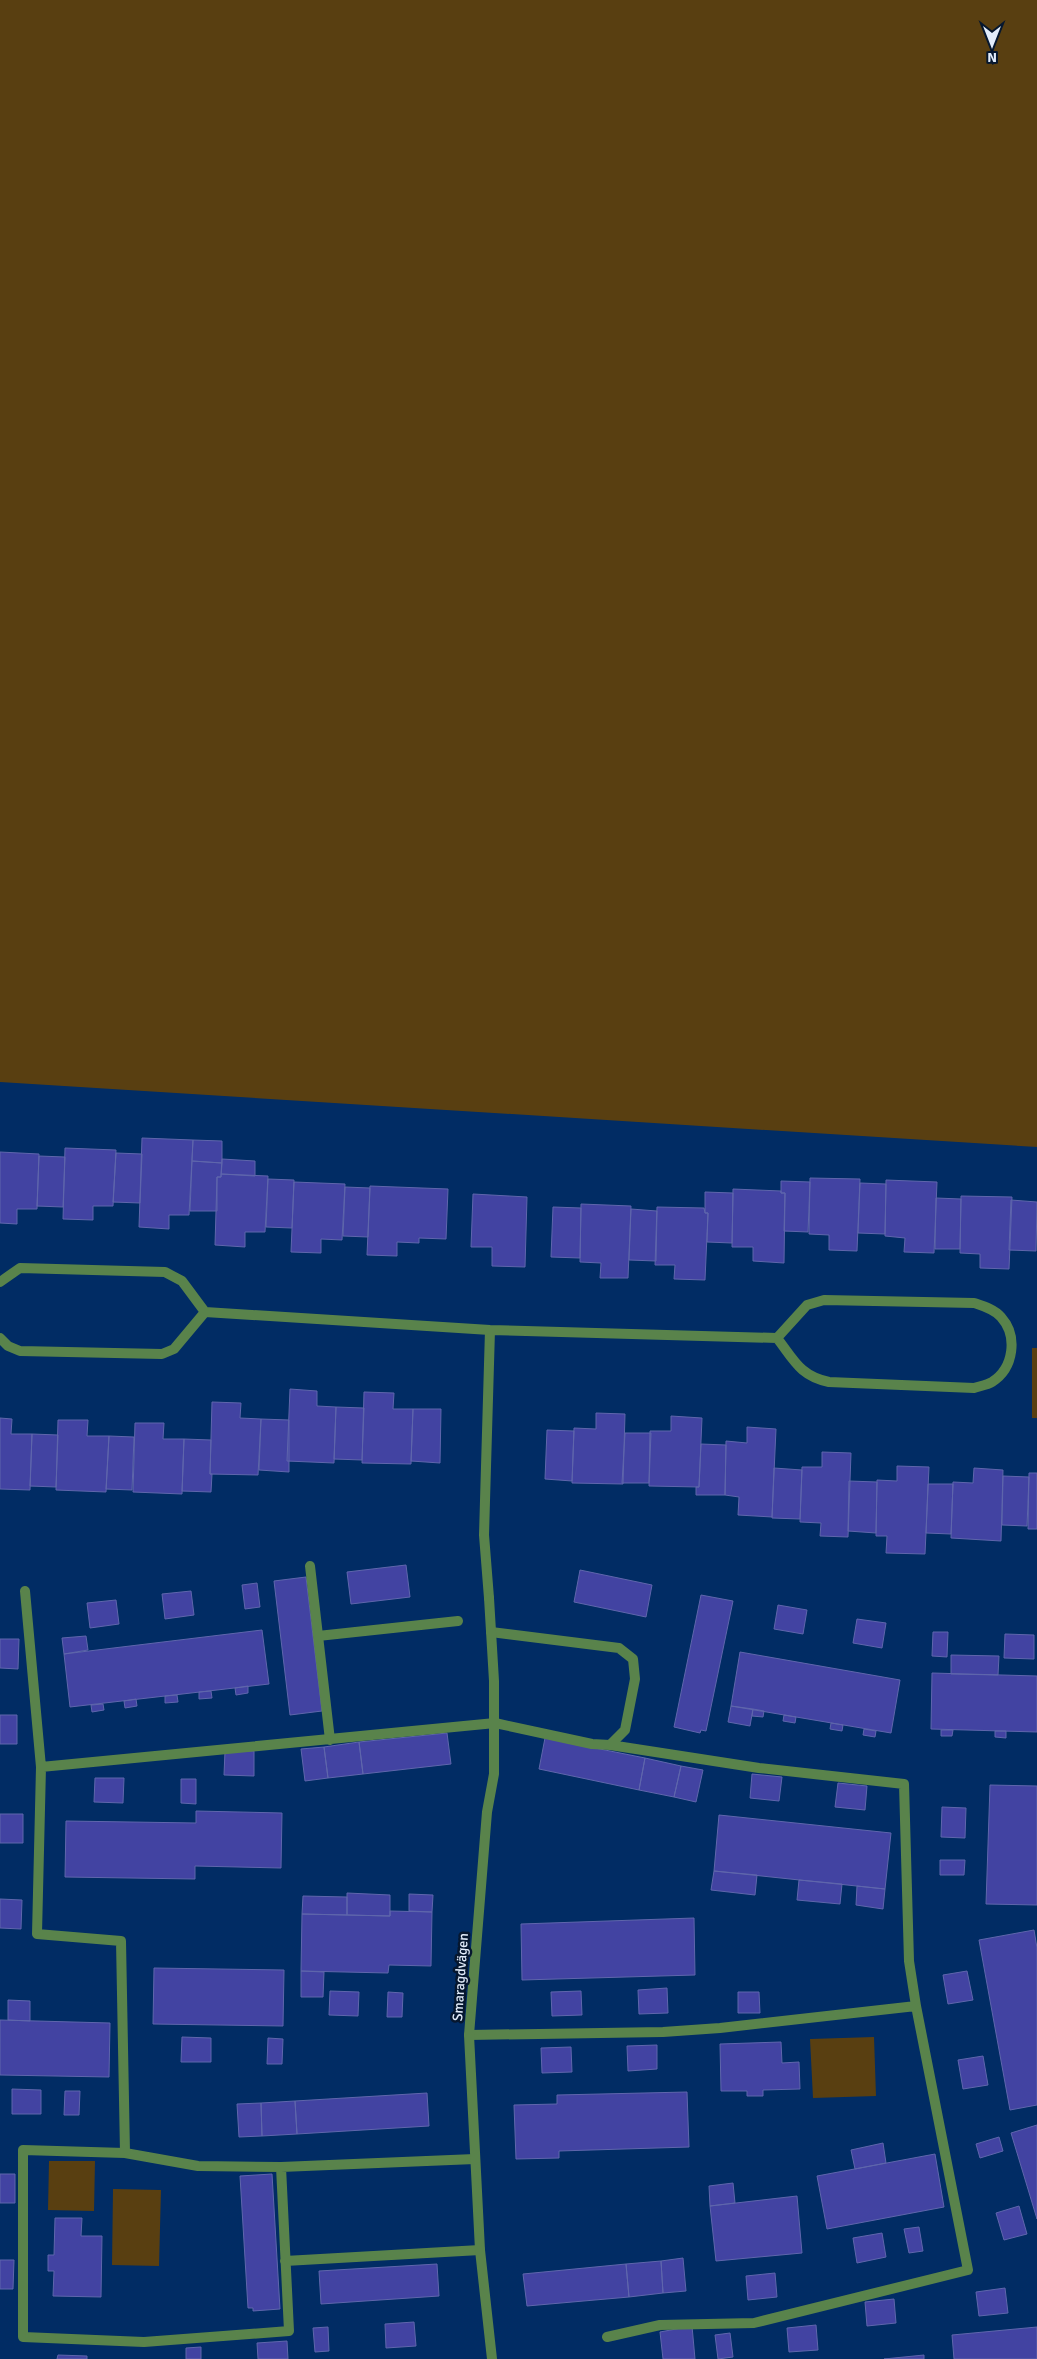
<svg xmlns="http://www.w3.org/2000/svg" width="1037" height="2359" viewBox="0 0 1037 2359" font-family="Signika,sans-serif">
<rect width="100%" height="100%" fill="#012c64"/>
<!-- green -->
<path fill="#593f11" d="M 0,0 L 1037,0 L 1037,1147 L 0,1082 Z
M 1032,1348 L 1037,1348 L 1037,1418 L 1032,1418 Z
M 874,2037 L 876,2096 L 813,2098 L 810,2039 Z
M 49,2161 L 95,2161 L 94,2211 L 48,2210 Z
M 113,2189 L 161,2190 L 159,2266 L 112,2265 Z"/>
<!-- building -->
<path fill="#4243a2" stroke="#5f66ac" d="M 142,1138 L 193,1140 L 189,1215 L 169,1215 L 169,1229 L 139,1227 Z
M 193,1140 L 222,1141 L 222,1163 L 192,1161 Z
M 65,1148 L 116,1150 L 113,1206 L 93,1206 L 93,1220 L 63,1219 Z
M 0,1152 L 39,1154 L 37,1209 L 17,1209 L 17,1224 L 0,1223 Z
M 116,1153 L 142,1154 L 140,1203 L 113,1202 Z
M 39,1156 L 65,1157 L 63,1207 L 37,1206 Z
M 222,1159 L 255,1161 L 255,1176 L 221,1174 Z
M 192,1161 L 222,1163 L 221,1177 L 217,1177 L 217,1211 L 190,1211 Z
M 221,1174 L 268,1176 L 265,1232 L 245,1232 L 245,1247 L 215,1245 L 217,1177 L 221,1177 Z
M 810,1178 L 860,1179 L 857,1251 L 829,1250 L 829,1235 L 809,1234 Z
M 268,1179 L 294,1180 L 292,1228 L 266,1227 Z
M 886,1180 L 937,1182 L 934,1253 L 904,1252 L 905,1238 L 885,1236 Z
M 781,1181 L 810,1182 L 808,1232 L 784,1231 L 785,1193 L 781,1193 Z
M 294,1182 L 345,1184 L 342,1240 L 321,1239 L 321,1253 L 291,1252 Z
M 860,1183 L 886,1184 L 885,1234 L 858,1233 Z
M 370,1186 L 448,1189 L 446,1239 L 419,1238 L 419,1243 L 397,1242 L 397,1256 L 367,1255 Z
M 345,1187 L 370,1188 L 368,1237 L 343,1236 Z
M 733,1189 L 781,1191 L 781,1193 L 785,1193 L 784,1263 L 753,1261 L 753,1247 L 732,1247 Z
M 705,1192 L 733,1193 L 732,1243 L 707,1242 L 708,1213 L 705,1213 Z
M 473,1194 L 527,1197 L 525,1267 L 492,1266 L 492,1247 L 471,1247 Z
M 961,1196 L 1012,1197 L 1009,1269 L 980,1268 L 980,1254 L 960,1253 Z
M 936,1198 L 961,1199 L 960,1249 L 935,1249 Z
M 1011,1200 L 1037,1202 L 1036,1251 L 1009,1250 Z
M 581,1204 L 631,1206 L 628,1278 L 600,1278 L 601,1263 L 580,1262 Z
M 553,1207 L 581,1208 L 580,1258 L 551,1257 Z
M 657,1207 L 704,1208 L 705,1213 L 708,1213 L 705,1280 L 674,1279 L 675,1265 L 655,1265 Z
M 631,1209 L 657,1211 L 656,1261 L 629,1260 Z
M 290,1389 L 317,1391 L 317,1406 L 336,1407 L 334,1463 L 287,1461 Z
M 364,1392 L 394,1393 L 393,1409 L 413,1409 L 411,1464 L 362,1463 Z
M 212,1402 L 241,1403 L 240,1418 L 261,1419 L 258,1475 L 210,1474 Z
M 336,1407 L 364,1408 L 362,1460 L 334,1459 Z
M 413,1409 L 441,1409 L 440,1463 L 411,1461 Z
M 596,1413 L 625,1414 L 623,1484 L 572,1483 L 574,1428 L 596,1429 Z
M 671,1416 L 702,1418 L 699,1487 L 649,1486 L 650,1431 L 671,1431 Z
M 0,1418 L 12,1419 L 11,1434 L 32,1434 L 30,1490 L 0,1489 Z
M 261,1419 L 289,1420 L 289,1472 L 259,1470 Z
M 58,1420 L 88,1420 L 87,1436 L 109,1436 L 106,1492 L 56,1490 Z
M 135,1423 L 164,1423 L 163,1439 L 184,1439 L 182,1494 L 133,1492 Z
M 747,1427 L 776,1429 L 772,1517 L 738,1515 L 739,1497 L 725,1495 L 726,1441 L 747,1443 Z
M 547,1430 L 574,1431 L 572,1481 L 545,1479 Z
M 625,1433 L 651,1433 L 649,1483 L 622,1483 Z
M 32,1434 L 58,1435 L 56,1487 L 30,1486 Z
M 109,1436 L 134,1437 L 132,1490 L 106,1489 Z
M 184,1439 L 211,1440 L 210,1474 L 212,1474 L 211,1492 L 182,1491 Z
M 701,1444 L 726,1445 L 725,1495 L 696,1495 L 696,1487 L 699,1487 Z
M 822,1452 L 851,1453 L 848,1537 L 820,1536 L 821,1523 L 800,1522 L 802,1467 L 822,1467 Z
M 897,1466 L 929,1467 L 925,1554 L 886,1553 L 887,1536 L 876,1536 L 877,1480 L 897,1481 Z
M 774,1468 L 802,1470 L 800,1519 L 772,1518 Z
M 974,1468 L 1003,1470 L 1001,1541 L 951,1538 L 953,1482 L 973,1483 Z
M 1029,1473 L 1037,1473 L 1037,1529 L 1028,1529 Z
M 1003,1476 L 1029,1477 L 1027,1526 L 1002,1525 Z
M 849,1481 L 877,1482 L 876,1533 L 848,1531 Z
M 928,1484 L 953,1484 L 951,1534 L 926,1533 Z
M 406,1565 L 410,1597 L 351,1604 L 347,1572 Z
M 580,1570 L 652,1585 L 646,1617 L 574,1602 Z
M 306,1577 L 322,1711 L 290,1715 L 274,1581 Z
M 257,1583 L 260,1607 L 245,1609 L 242,1585 Z
M 191,1591 L 194,1615 L 165,1619 L 162,1594 Z
M 701,1595 L 733,1601 L 706,1731 L 701,1730 L 700,1733 L 674,1727 Z
M 116,1600 L 119,1624 L 90,1628 L 87,1603 Z
M 778,1605 L 807,1610 L 803,1634 L 774,1629 Z
M 857,1619 L 886,1623 L 882,1648 L 853,1643 Z
M 262,1630 L 269,1684 L 70,1707 L 64,1654 Z
M 933,1632 L 948,1632 L 947,1657 L 932,1656 Z
M 1005,1634 L 1034,1635 L 1034,1659 L 1004,1658 Z
M 86,1636 L 88,1650 L 64,1654 L 62,1638 Z
M 0,1639 L 19,1639 L 18,1669 L 0,1668 Z
M 740,1652 L 900,1680 L 891,1733 L 731,1706 Z
M 951,1655 L 999,1656 L 998,1675 L 951,1674 Z
M 932,1673 L 1037,1676 L 1037,1732 L 931,1729 Z
M 248,1686 L 248,1693 L 236,1695 L 235,1688 Z
M 211,1691 L 212,1698 L 199,1699 L 199,1692 Z
M 177,1695 L 178,1702 L 165,1703 L 165,1696 Z
M 136,1699 L 137,1706 L 125,1708 L 124,1701 Z
M 103,1704 L 104,1710 L 92,1712 L 91,1705 Z
M 731,1706 L 753,1709 L 750,1726 L 728,1722 Z
M 753,1709 L 764,1711 L 763,1717 L 752,1716 Z
M 0,1715 L 17,1715 L 17,1744 L 0,1744 Z
M 784,1715 L 796,1717 L 795,1723 L 783,1721 Z
M 831,1723 L 843,1725 L 842,1731 L 830,1729 Z
M 864,1729 L 876,1731 L 875,1737 L 863,1735 Z
M 941,1730 L 953,1730 L 952,1736 L 941,1736 Z
M 995,1731 L 1006,1731 L 1006,1738 L 995,1737 Z
M 447,1733 L 451,1764 L 363,1774 L 359,1742 Z
M 545,1738 L 645,1758 L 639,1790 L 539,1769 Z
M 359,1742 L 363,1774 L 328,1778 L 324,1747 Z
M 324,1747 L 328,1778 L 305,1781 L 301,1749 Z
M 225,1751 L 254,1751 L 254,1776 L 224,1775 Z
M 645,1758 L 681,1766 L 674,1797 L 639,1790 Z
M 681,1766 L 703,1770 L 696,1802 L 674,1797 Z
M 752,1774 L 782,1777 L 779,1801 L 750,1798 Z
M 95,1778 L 124,1778 L 123,1803 L 94,1802 Z
M 181,1779 L 196,1779 L 196,1804 L 181,1803 Z
M 838,1783 L 867,1786 L 865,1810 L 835,1807 Z
M 990,1785 L 1037,1786 L 1037,1905 L 986,1904 Z
M 942,1807 L 966,1808 L 965,1838 L 941,1837 Z
M 196,1811 L 282,1813 L 281,1868 L 195,1866 L 195,1879 L 65,1877 L 66,1821 L 196,1823 Z
M 0,1814 L 23,1814 L 23,1843 L 0,1843 Z
M 719,1815 L 891,1833 L 885,1889 L 714,1871 Z
M 940,1860 L 965,1860 L 964,1875 L 940,1875 Z
M 714,1871 L 757,1875 L 755,1895 L 711,1890 Z
M 799,1880 L 842,1884 L 840,1904 L 797,1900 Z
M 857,1886 L 885,1889 L 883,1909 L 856,1905 Z
M 347,1893 L 390,1895 L 390,1916 L 347,1915 Z
M 409,1894 L 433,1895 L 432,1912 L 409,1911 Z
M 303,1896 L 347,1897 L 347,1915 L 302,1914 Z
M 0,1899 L 22,1900 L 21,1929 L 0,1928 Z
M 390,1911 L 432,1912 L 431,1966 L 389,1965 L 388,1973 L 301,1971 L 302,1914 L 390,1916 Z
M 694,1918 L 695,1975 L 522,1980 L 521,1924 Z
M 1034,1930 L 1037,1948 L 1037,2105 L 1010,2110 L 979,1940 Z
M 154,1968 L 284,1970 L 283,2026 L 153,2024 Z
M 301,1971 L 324,1972 L 323,1997 L 301,1997 Z
M 967,1971 L 973,2000 L 948,2004 L 943,1975 Z
M 667,1988 L 668,2013 L 639,2014 L 638,1990 Z
M 330,1991 L 359,1992 L 358,2016 L 329,2015 Z
M 581,1991 L 582,2015 L 552,2016 L 551,1992 Z
M 388,1992 L 403,1993 L 402,2017 L 387,2017 Z
M 738,1992 L 759,1992 L 760,2013 L 738,2013 Z
M 8,2000 L 30,2001 L 30,2021 L 8,2020 Z
M 0,2020 L 110,2023 L 109,2077 L 0,2075 Z
M 182,2037 L 211,2038 L 211,2062 L 181,2062 Z
M 268,2038 L 283,2039 L 282,2064 L 267,2064 Z
M 781,2042 L 782,2063 L 799,2062 L 800,2089 L 763,2090 L 763,2096 L 747,2096 L 747,2091 L 721,2091 L 720,2044 Z
M 657,2045 L 657,2069 L 628,2071 L 627,2046 Z
M 571,2047 L 572,2072 L 542,2073 L 541,2048 Z
M 983,2056 L 988,2085 L 963,2089 L 958,2060 Z
M 12,2089 L 41,2090 L 41,2114 L 12,2114 Z
M 65,2091 L 80,2091 L 79,2115 L 64,2115 Z
M 687,2092 L 689,2147 L 559,2151 L 559,2158 L 516,2159 L 514,2105 L 557,2104 L 557,2095 Z
M 427,2093 L 429,2126 L 297,2134 L 295,2101 Z
M 295,2101 L 297,2134 L 262,2136 L 261,2103 Z
M 261,2103 L 262,2136 L 239,2137 L 237,2104 Z
M 1037,2125 L 1037,2219 L 1011,2133 Z
M 999,2137 L 1003,2151 L 980,2158 L 976,2144 Z
M 883,2143 L 886,2163 L 855,2169 L 851,2150 Z
M 935,2154 L 944,2207 L 827,2229 L 817,2176 Z
M 0,2174 L 15,2174 L 15,2203 L 0,2203 Z
M 272,2174 L 280,2309 L 253,2311 L 253,2308 L 248,2308 L 240,2176 Z
M 733,2183 L 735,2203 L 710,2206 L 709,2186 Z
M 797,2196 L 802,2253 L 716,2261 L 710,2206 Z
M 1019,2206 L 1027,2234 L 1004,2240 L 996,2213 Z
M 55,2218 L 82,2218 L 81,2236 L 102,2236 L 101,2297 L 53,2296 L 54,2271 L 48,2271 L 48,2255 L 54,2255 Z
M 919,2227 L 923,2251 L 909,2253 L 904,2229 Z
M 882,2233 L 886,2257 L 857,2263 L 853,2238 Z
M 683,2258 L 686,2291 L 663,2293 L 661,2261 Z
M 0,2260 L 14,2260 L 13,2289 L 0,2289 Z
M 661,2261 L 663,2293 L 629,2297 L 626,2264 Z
M 437,2264 L 439,2296 L 321,2304 L 319,2271 Z
M 626,2264 L 629,2297 L 527,2306 L 523,2274 Z
M 775,2273 L 777,2297 L 748,2300 L 746,2276 Z
M 1005,2288 L 1008,2313 L 979,2316 L 976,2292 Z
M 894,2299 L 896,2323 L 867,2326 L 865,2302 Z
M 414,2322 L 416,2346 L 386,2348 L 385,2324 Z
M 816,2325 L 818,2350 L 789,2352 L 787,2328 Z
M 692,2326 L 695,2359 L 663,2359 L 660,2332 Z
M 328,2327 L 329,2351 L 315,2352 L 313,2328 Z
M 1037,2327 L 1037,2359 L 954,2359 L 952,2335 Z
M 730,2333 L 733,2357 L 718,2359 L 715,2335 Z
M 287,2341 L 288,2359 L 258,2359 L 257,2343 Z
M 201,2347 L 201,2359 L 186,2359 L 186,2348 Z
M 58,2355 L 87,2356 L 87,2359 L 57,2359 Z
M 924,2355 L 924,2359 L 884,2359 Z"/>
<g fill="none" stroke-linecap="round" stroke-linejoin="round">
<!-- service -->
<path stroke="#59834b" stroke-width="10" d="M 0,1282 L 20,1268 L 165,1272 L 182,1281 L 205,1312
M 205,1312 L 490,1330 L 777,1338 L 807,1305 L 824,1300 L 974,1303 C 983,1306 994,1309 1001,1317 C 1018,1336 1014,1368 992,1382 C 987,1385 980,1386 974,1388 L 829,1382 C 800,1376 794,1360 777,1338
M 0,1338 L 8,1346 L 20,1351 L 162,1354 L 174,1349 L 205,1312
M 310,1566 L 330,1740
M 25,1591 L 41,1767 L 37,1934 L 121,1941 L 125,2153 L 23,2150 L 23,2337 L 144,2342 L 289,2331 L 281,2167 L 475,2159
M 489,1598 L 484,1535 L 490,1330
M 318,1636 L 458,1621
M 41,1767 L 495,1723 L 592,1744 L 610,1745 L 625,1730 L 635,1679 L 633,1659 L 619,1648 L 491,1632
M 469,2035 L 663,2032 L 720,2028 L 916,2006 L 909,1961 L 904,1784 L 759,1768 L 610,1745
M 125,2153 L 198,2166 L 281,2167
M 285,2261 L 480,2250
M 607,2337 L 660,2325 L 754,2323 L 968,2270 L 916,2006"/>
<!-- minor -->
<path stroke="#59834b" stroke-width="10" d="M 489,1598 L 494,1681 L 494,1774 L 487,1812 L 469,2035 L 480,2250 L 492,2359"/>
</g>
<g text-anchor="middle" stroke-width="5" stroke-linejoin="round" paint-order="stroke">
<!-- street labels -->
<g font-size="14" fill="#e3edfb" stroke="#06172f">
<text transform="translate(460 1977) rotate(-86)" y="5">Smaragdvägen</text>
</g>
</g>
<!-- north arrow -->
<g transform="translate(992 45) rotate(180)" stroke="#06172f" stroke-width="4" paint-order="stroke">
<path d="M0-4L9 19L0 12L-9 19Z" fill="#e3edfb"/>
<text y="-8" font-size="14" font-weight="bold" text-anchor="middle" fill="#e3edfb">N</text>
</g>
</svg>
